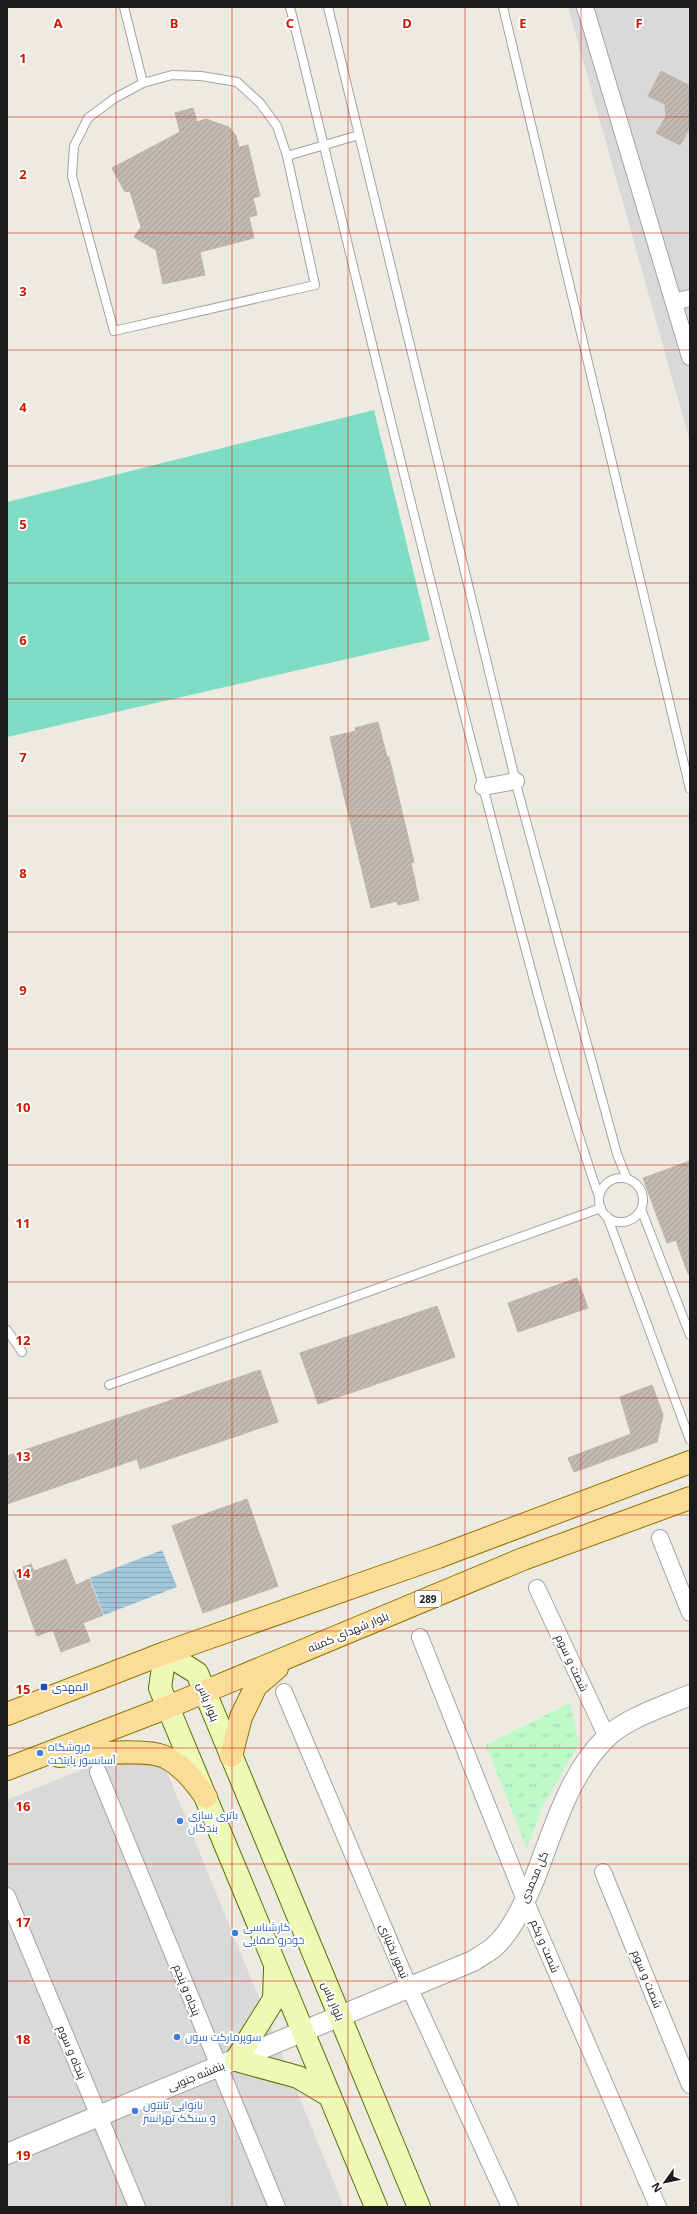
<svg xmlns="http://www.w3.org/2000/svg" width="697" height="2214" viewBox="0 0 697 2214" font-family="'Noto Sans',Cairo,sans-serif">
<defs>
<pattern id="park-tufts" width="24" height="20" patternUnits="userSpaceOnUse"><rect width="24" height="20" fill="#bdf9c9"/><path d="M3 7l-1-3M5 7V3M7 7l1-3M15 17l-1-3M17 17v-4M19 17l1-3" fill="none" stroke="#a2d5ac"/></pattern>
<pattern id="water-rules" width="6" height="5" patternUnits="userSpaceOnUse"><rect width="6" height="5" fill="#a1c7db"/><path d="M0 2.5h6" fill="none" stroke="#8aaabb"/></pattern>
<pattern id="building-hatch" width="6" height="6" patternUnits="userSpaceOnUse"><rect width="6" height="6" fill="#c2bab1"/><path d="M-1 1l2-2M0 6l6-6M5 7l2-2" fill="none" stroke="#a69f98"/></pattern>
</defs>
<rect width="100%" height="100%" fill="#edebe1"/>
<!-- residential -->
<path fill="#dad9d9" d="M 568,7 L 690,7 L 690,442 Z
M 154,1740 L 344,2207 L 7,2207 L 7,1800 Z"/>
<!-- park -->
<path fill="url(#park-tufts)" d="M 570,1703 L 579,1744 L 543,1805 L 527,1849 L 486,1745 Z"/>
<!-- pitch -->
<path fill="#7fddc5" d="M 374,410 L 430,640 L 7,737 L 7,502 Z"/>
<!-- water -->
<path fill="url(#water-rules)" d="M 162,1550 L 177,1587 L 104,1615 L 90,1578 Z"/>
<!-- building -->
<path fill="url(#building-hatch)" stroke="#bfb3a4" d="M 661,71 L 690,86 L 690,128 L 680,145 L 656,133 L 666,116 L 665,104 L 648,96 Z
M 193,108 L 197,122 L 206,119 L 229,127 L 236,136 L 239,147 L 248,145 L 260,196 L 253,198 L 257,215 L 249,217 L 254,238 L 200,252 L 205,275 L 163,284 L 156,250 L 134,237 L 141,227 L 130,191 L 125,192 L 112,168 L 180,132 L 175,113 Z
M 378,722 L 387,757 L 389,757 L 414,862 L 411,863 L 419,900 L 398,905 L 397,901 L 371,908 L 330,737 L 356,731 L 355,728 Z
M 690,1161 L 690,1274 L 688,1274 L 676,1240 L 667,1243 L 643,1178 Z
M 577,1278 L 588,1308 L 518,1332 L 508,1303 Z
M 437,1306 L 455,1357 L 318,1404 L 300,1353 Z
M 260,1370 L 278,1422 L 140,1469 L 137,1459 L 7,1504 L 7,1456 Z
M 652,1385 L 663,1415 L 657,1442 L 574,1472 L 568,1458 L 631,1434 L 620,1397 Z
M 247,1499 L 278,1586 L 203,1613 L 172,1526 Z
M 66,1559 L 76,1585 L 89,1579 L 103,1615 L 83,1623 L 90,1641 L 61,1652 L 53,1630 L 37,1636 L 13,1571 L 31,1564 L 34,1571 Z"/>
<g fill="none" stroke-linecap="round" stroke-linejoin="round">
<!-- service casing -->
<g stroke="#a3a3a3" stroke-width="10">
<path id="service" d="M 124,7 L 143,83
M 290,7 C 353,263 413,520 480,775 C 517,916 552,1059 599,1197
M 328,7 L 519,795 L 617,1154 L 627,1179
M 503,7 L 690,789
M 287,156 L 315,285 L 114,331 L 72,176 L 74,146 L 88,118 L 115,98 L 143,83 L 172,75 L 201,76 L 237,82 L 260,103 L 277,126 L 287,156 L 359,135
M599 1200a22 22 0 1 1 44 0a22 22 0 1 1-44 0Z
M 641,1209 L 690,1335
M 607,1216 L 690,1440
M 7,1330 L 22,1352
M 109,1385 L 601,1208"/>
</g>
<!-- minor casing -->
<g stroke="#a3a3a3" stroke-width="18">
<path id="minor" d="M 585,7 L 690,357
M 674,302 L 690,298
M 483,787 L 516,781
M 660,1538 L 690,1613
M 537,1588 L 607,1737
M 420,1637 L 525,1900 L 658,2207
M 284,1692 L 409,1987 L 510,2207
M 98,1772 L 277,2207
M 603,1872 L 690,2085
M 7,1896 L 137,2207"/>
</g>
<!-- tertiary casing -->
<g stroke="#a3a3a3" stroke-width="22">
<path id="tertiary" d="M 7,2154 L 473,1961 C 480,1956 488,1952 494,1947 C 513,1930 524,1903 534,1880 C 553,1832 568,1775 606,1738 C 626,1718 665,1706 690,1695"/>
</g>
<!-- secondary casing -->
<g stroke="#587105" stroke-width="24">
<path id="secondary" d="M 275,1969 L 274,1999 L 236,2060 L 298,2077 L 330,2096
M 376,2207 L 160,1688 L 165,1653 L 197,1673 L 419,2207"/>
</g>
<!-- primary casing -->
<g stroke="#937501" stroke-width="24">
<path id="primary" d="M 7,1714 L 165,1653 L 438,1557 L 690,1462
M 59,1756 C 83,1755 148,1747 167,1758 C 184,1767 195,1782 206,1797
M 231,1756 L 241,1717 L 256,1686 L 277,1668
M 7,1769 L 168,1707 L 523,1559 L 690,1498"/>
</g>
<!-- service -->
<use href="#service" stroke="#fff" stroke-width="8"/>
<!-- minor -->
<use href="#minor" stroke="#fff" stroke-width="16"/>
<!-- tertiary -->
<use href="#tertiary" stroke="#fff" stroke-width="20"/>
<!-- secondary -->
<use href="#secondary" stroke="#edf9b4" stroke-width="22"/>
<!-- primary -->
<use href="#primary" stroke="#fbdd99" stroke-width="22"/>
</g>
<!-- grid -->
<path fill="none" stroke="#c71a01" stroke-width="1" stroke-opacity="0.55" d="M 116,7 L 116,2207M 232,7 L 232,2207M 348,7 L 348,2207M 465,7 L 465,2207M 581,7 L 581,2207M 7,117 L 690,117M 7,233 L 690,233M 7,350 L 690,350M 7,466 L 690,466M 7,583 L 690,583M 7,699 L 690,699M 7,816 L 690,816M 7,932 L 690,932M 7,1049 L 690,1049M 7,1165 L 690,1165M 7,1282 L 690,1282M 7,1398 L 690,1398M 7,1515 L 690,1515M 7,1631 L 690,1631M 7,1748 L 690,1748M 7,1864 L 690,1864M 7,1981 L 690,1981M 7,2097 L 690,2097"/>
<!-- markers -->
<rect fill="#1a4fb4" stroke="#fff" stroke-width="1.5" x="40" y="1683" width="8" height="8" rx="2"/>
<g fill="#3f7fe0" stroke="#fff" stroke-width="1.5">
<circle cx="40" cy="1753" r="4"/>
<circle cx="180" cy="1821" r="4"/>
<circle cx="235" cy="1933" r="4"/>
<circle cx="177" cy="2037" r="4"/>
<circle cx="135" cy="2111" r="4"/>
</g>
<g text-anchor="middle" stroke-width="4" stroke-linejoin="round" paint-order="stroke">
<!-- shield labels -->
<rect fill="#fff" stroke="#606060" stroke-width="1" x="415" y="1591" width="26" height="16" rx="3"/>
<g font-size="10" font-weight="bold" fill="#1c1c1c">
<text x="428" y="1603">289</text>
</g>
<!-- street labels -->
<g font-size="11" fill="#1c1c1c" stroke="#fff">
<text transform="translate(348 1632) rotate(-23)" y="4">بلوار شهدای کمیته</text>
<text transform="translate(572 1663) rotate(65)" y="4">شصت و سوم</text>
<text transform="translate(208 1702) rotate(68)" y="4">بلوار یاس</text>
<text transform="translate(534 1877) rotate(-67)" y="4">گل محمدی</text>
<text transform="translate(545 1946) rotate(67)" y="4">شصت و یکم</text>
<text transform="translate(394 1951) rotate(67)" y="4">تیمور بختیاری</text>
<text transform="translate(647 1979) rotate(68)" y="4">شصت و سوم</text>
<text transform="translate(187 1990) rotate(68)" y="4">پنجاه و پنجم</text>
<text transform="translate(333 2001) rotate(67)" y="4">بلوار یاس</text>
<text transform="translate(72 2052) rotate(67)" y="4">پنجاه و سوم</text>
<text transform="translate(196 2076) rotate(-22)" y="4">بنفشه جنوبی</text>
</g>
<!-- transit labels -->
<g font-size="11" fill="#164399" stroke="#fff" text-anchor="start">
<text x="52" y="1691">المهدی</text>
</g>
<!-- shop labels -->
<g font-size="11" fill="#366cbe" stroke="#fff" text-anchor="start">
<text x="48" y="1751">فروشگاه<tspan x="48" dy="13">آسانسور پایتخت</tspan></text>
<text x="188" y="1819">باتری سازی<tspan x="188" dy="13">بندگان</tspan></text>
<text x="243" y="1931">کارشناسی<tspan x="243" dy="13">خودرو صفایی</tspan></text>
<text x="185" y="2041">سوپرمارکت سون</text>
<text x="143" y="2109">نانوایی تانتون<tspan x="143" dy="13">و سنگک تهرانسر</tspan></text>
</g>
</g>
<g font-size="13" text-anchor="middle" font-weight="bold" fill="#c71a01" stroke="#fff" stroke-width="4" stroke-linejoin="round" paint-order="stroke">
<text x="58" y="28">A</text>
<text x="174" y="28">B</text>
<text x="290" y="28">C</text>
<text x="407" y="28">D</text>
<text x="523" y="28">E</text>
<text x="639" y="28">F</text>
<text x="23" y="63">1</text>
<text x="23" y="179">2</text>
<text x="23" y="296">3</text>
<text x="23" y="412">4</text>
<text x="23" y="529">5</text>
<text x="23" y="645">6</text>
<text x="23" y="762">7</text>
<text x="23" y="878">8</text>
<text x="23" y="995">9</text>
<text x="23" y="1112">10</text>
<text x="23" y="1228">11</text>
<text x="23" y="1345">12</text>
<text x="23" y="1461">13</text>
<text x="23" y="1578">14</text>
<text x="23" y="1694">15</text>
<text x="23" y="1811">16</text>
<text x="23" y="1927">17</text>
<text x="23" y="2044">18</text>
<text x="23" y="2160">19</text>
</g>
<!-- border -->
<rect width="697" height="2214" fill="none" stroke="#1c1c1c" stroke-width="16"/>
<!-- north arrow -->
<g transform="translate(665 2182) rotate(237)" stroke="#ffffff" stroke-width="3" paint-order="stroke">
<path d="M0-3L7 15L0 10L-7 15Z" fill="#1c1c1c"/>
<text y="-6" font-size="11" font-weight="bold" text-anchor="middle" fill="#1c1c1c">N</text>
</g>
</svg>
